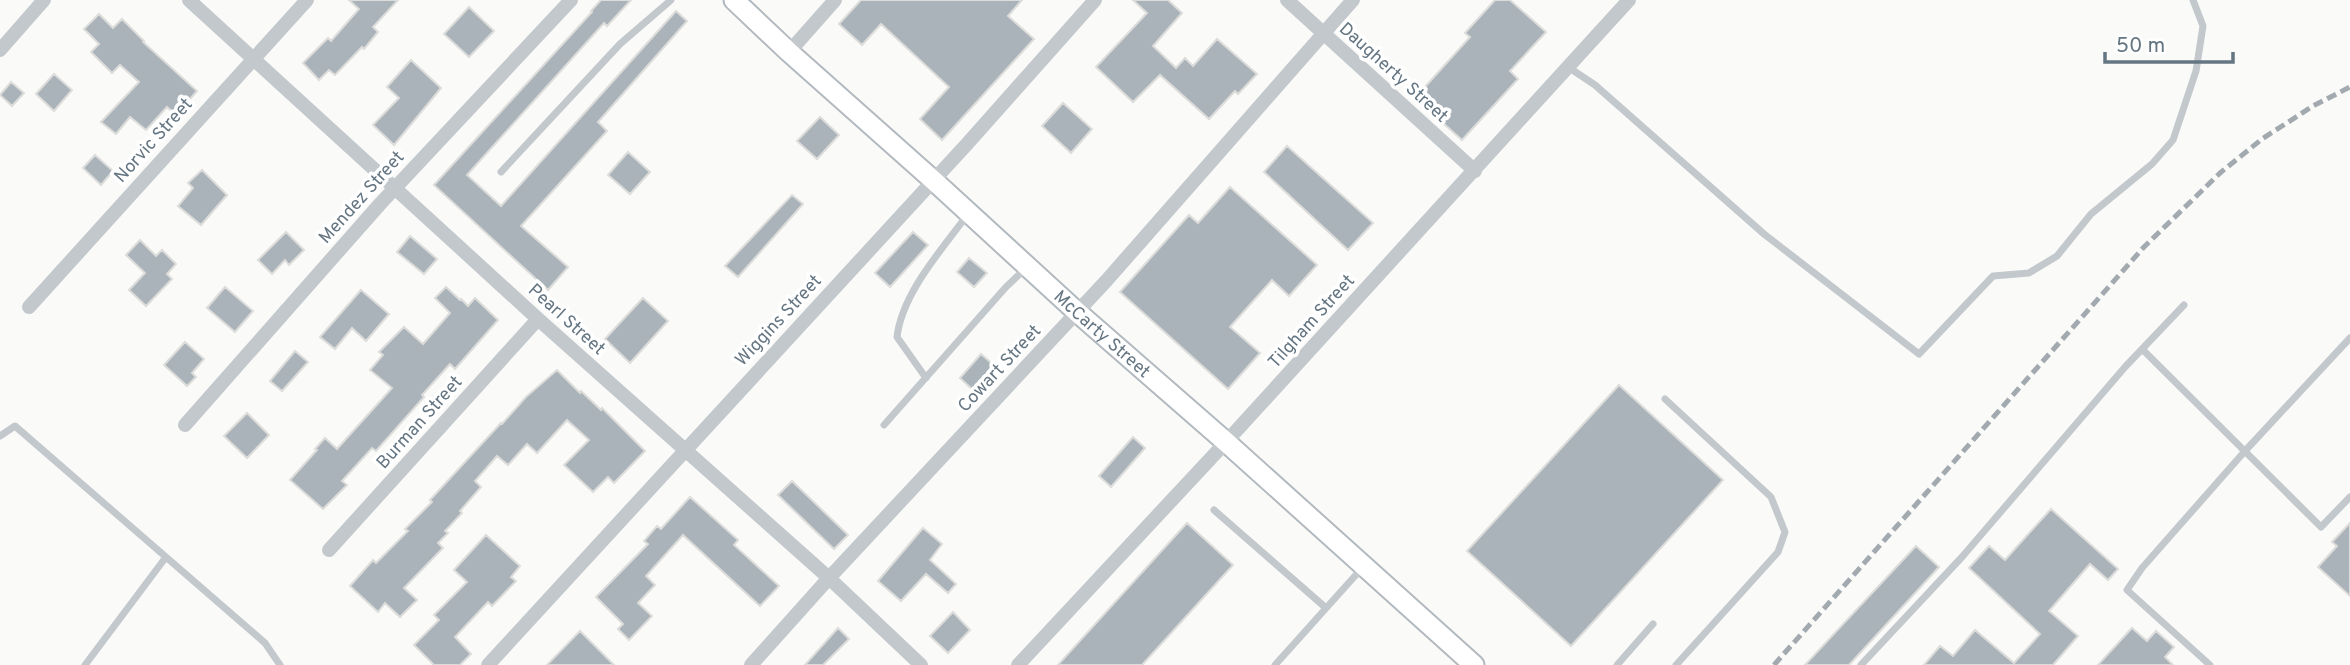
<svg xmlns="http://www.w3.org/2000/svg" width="2350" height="665" viewBox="0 0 2350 665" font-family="Overpass,sans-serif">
<rect width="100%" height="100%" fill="#fafaf8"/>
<!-- building -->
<path fill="#aab3b9" stroke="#dcdcda" stroke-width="2" d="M 349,0 L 398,0 L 373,27 L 378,32 L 364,49 L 362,47 L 335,75 L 329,70 L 319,80 L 303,63 L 328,38 L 331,41 L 359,9 Z
M 601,0 L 631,0 L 607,26 L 604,23 L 467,175 L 501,206 L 676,11 L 687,21 L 598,122 L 607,131 L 521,226 L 568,267 L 548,290 L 434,185 L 592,12 L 591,11 Z
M 861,0 L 1022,0 L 1008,16 L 1034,39 L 942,140 L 920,119 L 949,87 L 881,24 L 862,45 L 839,24 Z
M 1133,0 L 1168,0 L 1182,13 L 1153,46 L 1176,68 L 1185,58 L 1193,66 L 1217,39 L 1257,74 L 1238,94 L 1235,91 L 1209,119 L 1160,75 L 1133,102 L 1096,67 L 1147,13 Z
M 1495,0 L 1510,0 L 1546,32 L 1510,71 L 1518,79 L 1462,140 L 1415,98 L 1470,37 L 1465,33 Z
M 469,7 L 494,31 L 469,57 L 444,34 Z
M 99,14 L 113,28 L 122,19 L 144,41 L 143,42 L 197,91 L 176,115 L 167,107 L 146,130 L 130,117 L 116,134 L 101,122 L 139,82 L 120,65 L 112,73 L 91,52 L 99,44 L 84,29 Z
M 411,60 L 441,88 L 394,145 L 373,125 L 399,98 L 387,87 Z
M 54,74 L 72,90 L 54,111 L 36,94 Z
M 11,82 L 24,93 L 12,106 L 0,95 Z
M 1063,103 L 1092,129 L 1071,153 L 1042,126 Z
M 820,117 L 839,135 L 817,159 L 797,141 Z
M 1287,146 L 1373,223 L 1348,250 L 1264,172 Z
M 628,152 L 650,172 L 630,194 L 608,175 Z
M 95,155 L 113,171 L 101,185 L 83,168 Z
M 202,170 L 227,195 L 201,225 L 178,206 L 193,188 L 188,183 Z
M 1230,187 L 1317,265 L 1289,296 L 1272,280 L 1230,327 L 1260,353 L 1228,389 L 1120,292 L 1189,215 L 1198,223 Z
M 792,195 L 803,204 L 738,277 L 725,266 Z
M 286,232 L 304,250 L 289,265 L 285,260 L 272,274 L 258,260 Z
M 913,232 L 928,245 L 890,287 L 875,273 Z
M 410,236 L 437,259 L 424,274 L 397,252 Z
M 140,240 L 156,256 L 162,250 L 176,264 L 167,274 L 172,279 L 146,306 L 129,290 L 145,273 L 126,255 Z
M 969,258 L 987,273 L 974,287 L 957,272 Z
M 225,287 L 253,311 L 235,332 L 207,308 Z
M 446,287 L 460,300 L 461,299 L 468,306 L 475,298 L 498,320 L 455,369 L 450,364 L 422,395 L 424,397 L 376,451 L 372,448 L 342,481 L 347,485 L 323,509 L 290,480 L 317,450 L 315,449 L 325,438 L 337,449 L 392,388 L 370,370 L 383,355 L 379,352 L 404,327 L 423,344 L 450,313 L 435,298 Z
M 361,290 L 389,314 L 366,341 L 352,328 L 335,349 L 320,337 Z
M 643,298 L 668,321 L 630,363 L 605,339 Z
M 185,342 L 204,359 L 192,373 L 196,377 L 187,386 L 164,365 Z
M 295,351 L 308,362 L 282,391 L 270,381 Z
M 981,354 L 996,367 L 974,391 L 960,378 Z
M 557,370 L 580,393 L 581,391 L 601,410 L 602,408 L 645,451 L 614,483 L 608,477 L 593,492 L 564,465 L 589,440 L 567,420 L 537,453 L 527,444 L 508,465 L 497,456 L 475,481 L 481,487 L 460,511 L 462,513 L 445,531 L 448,533 L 438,543 L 443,548 L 404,588 L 417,600 L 400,617 L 385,603 L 378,612 L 350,586 L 373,560 L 376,563 L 408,531 L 405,529 L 432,502 L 430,500 L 501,423 L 502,424 L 526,397 Z
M 1619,385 L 1723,480 L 1571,646 L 1467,551 Z
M 247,413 L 269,435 L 247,458 L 224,436 Z
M 1133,437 L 1145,448 L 1111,487 L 1099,476 Z
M 792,481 L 848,535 L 834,549 L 778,495 Z
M 690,497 L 738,540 L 734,545 L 779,586 L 760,606 L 683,535 L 646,576 L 655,585 L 638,603 L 652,616 L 629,640 L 618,629 L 623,624 L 596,597 L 648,544 L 644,541 L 657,526 L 661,529 Z
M 2051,509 L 2118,569 L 2108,580 L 2090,564 L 2049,611 L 2078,636 L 2053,665 L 1924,665 L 1940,646 L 1953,656 L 1975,630 L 2014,663 L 2040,634 L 1969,568 L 1989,546 L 2005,560 Z
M 1187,523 L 1233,565 L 1142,665 L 1058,665 Z
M 2350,523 L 2350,596 L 2318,567 L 2337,546 L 2332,542 Z
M 923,528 L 942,544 L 930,560 L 956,584 L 948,593 L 926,574 L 901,601 L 878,581 Z
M 486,535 L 520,566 L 511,577 L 516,581 L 492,606 L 488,602 L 455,637 L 471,654 L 460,665 L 434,665 L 414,645 L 439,620 L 434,615 L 467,582 L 454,570 Z
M 1916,546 L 1939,567 L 1849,665 L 1805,665 Z
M 953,612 L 970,630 L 948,653 L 930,636 Z
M 838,628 L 849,639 L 823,665 L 805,665 Z
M 2132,628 L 2147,641 L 2156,631 L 2174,647 L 2165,657 L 2173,665 L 2098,665 Z
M 580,631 L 614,665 L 547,665 Z"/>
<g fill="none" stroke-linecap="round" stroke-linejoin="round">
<!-- secondary casing -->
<g stroke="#b3babf" stroke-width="23">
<g id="secondary">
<path id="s1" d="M 734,0 L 789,52 L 933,180 L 1077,312 L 1226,442 L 1474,665"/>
</g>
</g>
<!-- service -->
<path stroke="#c3c8cc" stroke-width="7" d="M 1568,67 L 1595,85 L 1764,234 L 1919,354 L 1993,276 L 2029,273 L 2057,256 L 2091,214 L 2152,164 L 2173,140 L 2196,71 L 2203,26 L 2193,0
M 501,172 L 620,44 L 671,0
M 2142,349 L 2321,527 L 2350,497
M 926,378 L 897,337 C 902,293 943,248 968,214
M 1665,399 L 1771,497 L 1785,532 L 1778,552 L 1676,665
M 884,425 L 1006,287 L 1027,267
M 0,436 L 15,426 L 265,643 L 280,665
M 1214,510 L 1326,608
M 85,665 L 166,557
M 1275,665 L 1363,567
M 1617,665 L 1653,624
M 1861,665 L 1962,557 L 2125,367 L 2184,305
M 2210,665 L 2127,590 L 2142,568 L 2245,451 L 2350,338"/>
<!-- minor -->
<path stroke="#c3c8cc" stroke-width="14" d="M 189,0 L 538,319 L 829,578 L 921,665
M 1287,0 L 1475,171
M 0,50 L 44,0
M 789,52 L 835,0
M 29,307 L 307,0
M 185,425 L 380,204 L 571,0
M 329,550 L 538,319
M 488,665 L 967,144 L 1095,0
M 751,665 L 829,578 L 1107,280 L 1353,0
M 1018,665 L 1226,442 L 1629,0"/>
<!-- secondary -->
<use href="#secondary" stroke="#fff" stroke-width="19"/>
<!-- rail -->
<path stroke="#a2aab0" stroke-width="5" stroke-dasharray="10 5" stroke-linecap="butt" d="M 1774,665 L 2144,247 L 2220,173 L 2262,139 L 2313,106 L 2350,87"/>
</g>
<g text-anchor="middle" stroke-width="7" stroke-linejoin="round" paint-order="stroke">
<!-- street labels -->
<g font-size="18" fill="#657683" stroke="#fff">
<text transform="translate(1394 72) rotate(42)" y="6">Daugherty Street</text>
<text transform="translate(153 140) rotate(-48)" y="6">Norvic Street</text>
<text transform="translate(361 197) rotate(-48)" y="6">Mendez Street</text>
<text transform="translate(567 319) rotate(42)" y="6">Pearl Street</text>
<text transform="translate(778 320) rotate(-47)" y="6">Wiggins Street</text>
<text transform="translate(1311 321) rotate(-48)" y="6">Tilgham Street</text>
<text dy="6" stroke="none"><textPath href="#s1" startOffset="497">McCarty Street</textPath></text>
<text transform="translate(999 368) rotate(-47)" y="6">Cowart Street</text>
<text transform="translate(419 422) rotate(-48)" y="6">Burman Street</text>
</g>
</g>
<!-- scale -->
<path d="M2105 52v10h128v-10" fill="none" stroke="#657683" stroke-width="3.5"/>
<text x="2116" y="52" font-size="21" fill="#657683" stroke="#ffffff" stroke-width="5" paint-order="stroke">50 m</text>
</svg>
